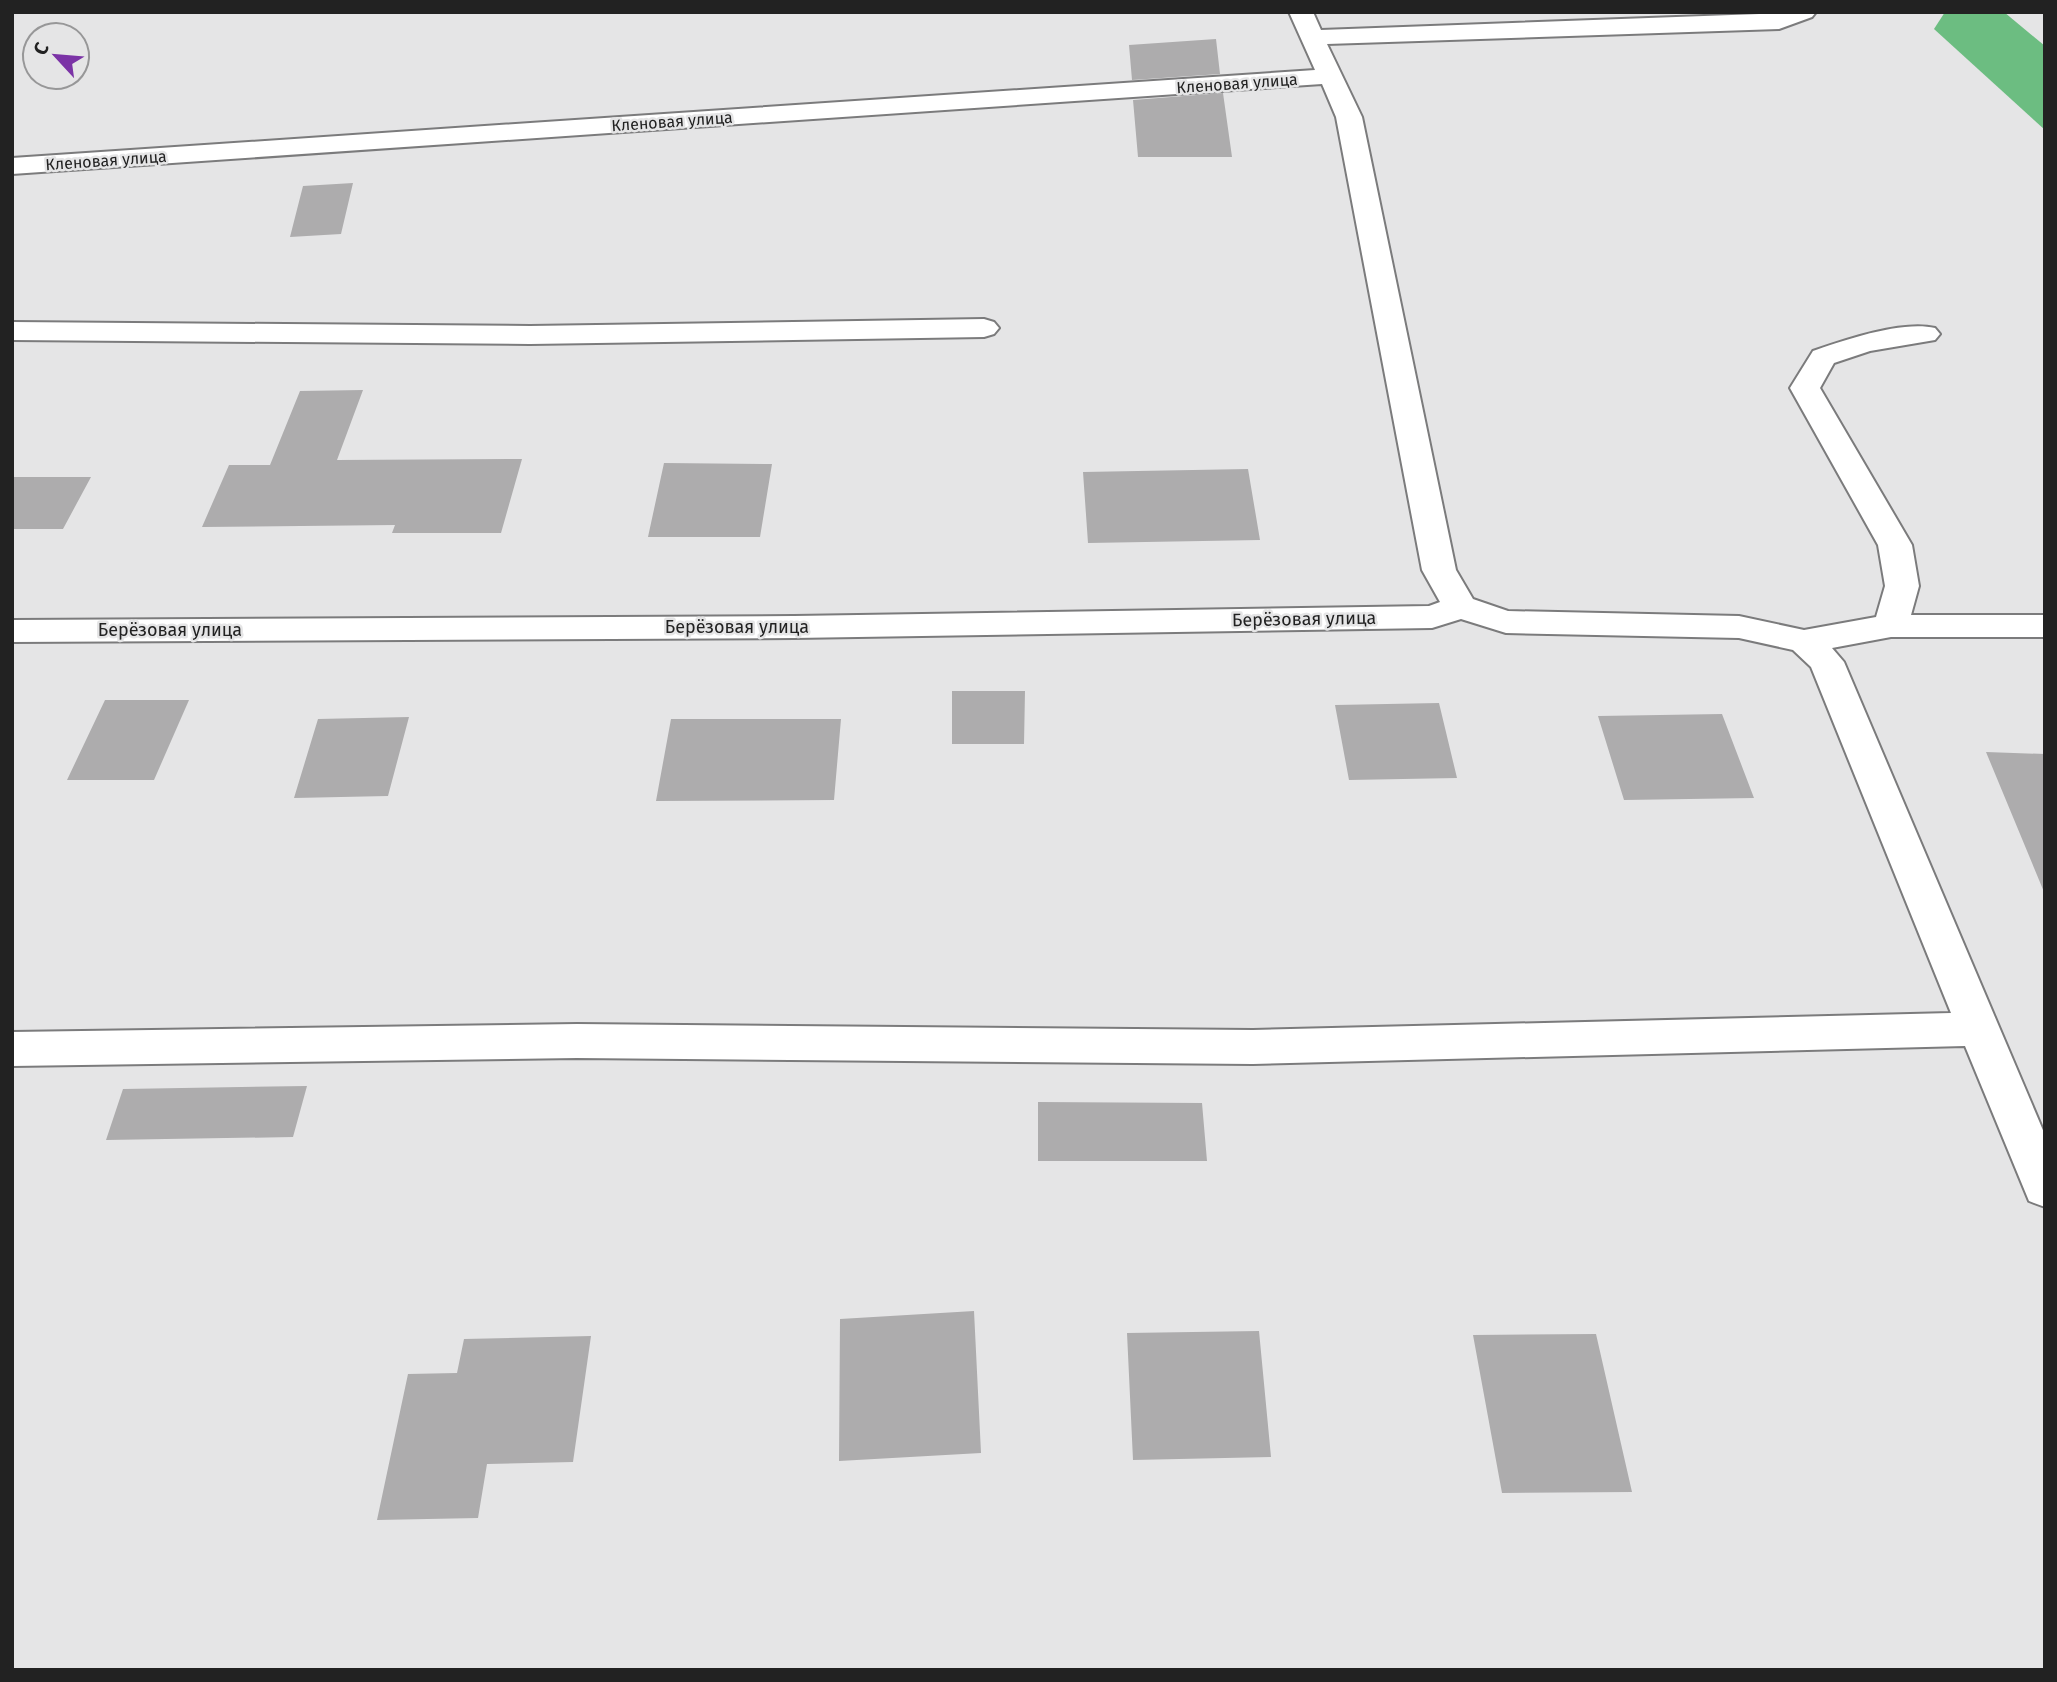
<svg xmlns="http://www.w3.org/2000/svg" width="2057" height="1682" viewBox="0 0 2057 1682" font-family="'Fira Sans',sans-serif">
<rect width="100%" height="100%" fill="#e5e5e6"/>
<!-- forest -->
<path fill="#6cbd81" d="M 1945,12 L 2004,12 L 2045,46 L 2045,130 L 1934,29 Z"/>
<!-- building -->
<path fill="#adacad" d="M 1216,39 L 1220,74 L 1132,80 L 1129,45 Z
M 1223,93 L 1232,157 L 1138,157 L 1133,100 Z
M 353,183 L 341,234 L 290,237 L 303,186 Z
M 363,390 L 337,460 L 522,459 L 501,533 L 392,533 L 395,525 L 202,527 L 229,465 L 270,465 L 300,391 Z
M 664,463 L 772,464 L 760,537 L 648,537 Z
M 1248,469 L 1260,540 L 1088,543 L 1083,472 Z
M 12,477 L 91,477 L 63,529 L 12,529 Z
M 952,691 L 1025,691 L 1024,744 L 952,744 Z
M 105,700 L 189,700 L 154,780 L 67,780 Z
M 1439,703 L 1457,778 L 1349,780 L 1335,705 Z
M 1722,714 L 1754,798 L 1624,800 L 1598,716 Z
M 409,717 L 388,796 L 294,798 L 318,719 Z
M 671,719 L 841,719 L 834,800 L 656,801 Z
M 1986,752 L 2045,754 L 2045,892 L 2044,892 Z
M 307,1086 L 293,1137 L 106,1140 L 123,1089 Z
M 1038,1102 L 1202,1103 L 1207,1161 L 1038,1161 Z
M 974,1311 L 981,1453 L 839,1461 L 840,1319 Z
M 1259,1331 L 1271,1457 L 1133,1460 L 1127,1333 Z
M 1596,1334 L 1632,1492 L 1502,1493 L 1473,1335 Z
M 591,1336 L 573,1462 L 487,1464 L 478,1518 L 377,1520 L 408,1374 L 457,1373 L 464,1339 Z"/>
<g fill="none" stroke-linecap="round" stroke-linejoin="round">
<!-- minor casing -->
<g stroke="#7b7b7c" stroke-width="4">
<path id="minor" d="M 1289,12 L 1313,12 L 1321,30 L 1816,12 L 1812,17 L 1779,29 L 1327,44 L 1362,117 L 1456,570 L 1473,599 L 1508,611 L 1739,616 L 1804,630 L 1876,617 L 1885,586 L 1878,545 L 1790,388 L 1813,351 C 1844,340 1903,320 1935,328 L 1940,334 L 1935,340 L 1870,351 L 1834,363 L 1820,388 L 1912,545 L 1919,586 L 1911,615 L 2045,615 L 2045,637 L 1891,637 L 1832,648 L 1844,662 L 2045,1135 L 2045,1207 L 2029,1201 L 1965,1046 L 1253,1064 L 577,1058 L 12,1066 L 12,1032 L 577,1024 L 1253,1030 L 1951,1013 L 1811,667 L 1793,650 L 1739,638 L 1506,633 L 1461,619 L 1432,628 L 794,638 L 12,642 L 12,620 L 794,616 L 1429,606 L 1440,602 L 1422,570 L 1336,117 L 1322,84 L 12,174 L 12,158 L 1315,70 Z
M 984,319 L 994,322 L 999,328 L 994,334 L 984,337 L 530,344 L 12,340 L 12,322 L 530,326 Z"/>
</g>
<!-- minor -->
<use href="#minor" fill="#fff" fill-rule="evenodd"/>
</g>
<g text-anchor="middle" stroke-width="5" stroke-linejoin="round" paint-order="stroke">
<!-- far-street labels -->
<g font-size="16" fill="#222" stroke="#e5e5e6">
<text transform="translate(1237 83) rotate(-4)" y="6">Кленовая улица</text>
<text transform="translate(672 121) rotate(-4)" y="6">Кленовая улица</text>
<text transform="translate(106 160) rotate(-4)" y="6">Кленовая улица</text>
</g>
<!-- street labels -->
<g font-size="18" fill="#222" stroke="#e5e5e6">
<text transform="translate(1304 619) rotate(-1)" y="6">Берёзовая улица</text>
<text x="737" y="633">Берёзовая улица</text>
<text x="170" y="636">Берёзовая улица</text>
</g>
</g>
<!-- border -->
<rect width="2057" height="1682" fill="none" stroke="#222222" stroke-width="28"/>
<!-- north arrow -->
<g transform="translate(56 56) rotate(296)"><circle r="33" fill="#e5e5e6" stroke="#979798" stroke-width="2"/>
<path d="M0-5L12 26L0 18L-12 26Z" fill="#7b33a6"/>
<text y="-10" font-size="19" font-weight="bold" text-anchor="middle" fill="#222222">С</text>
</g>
</svg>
